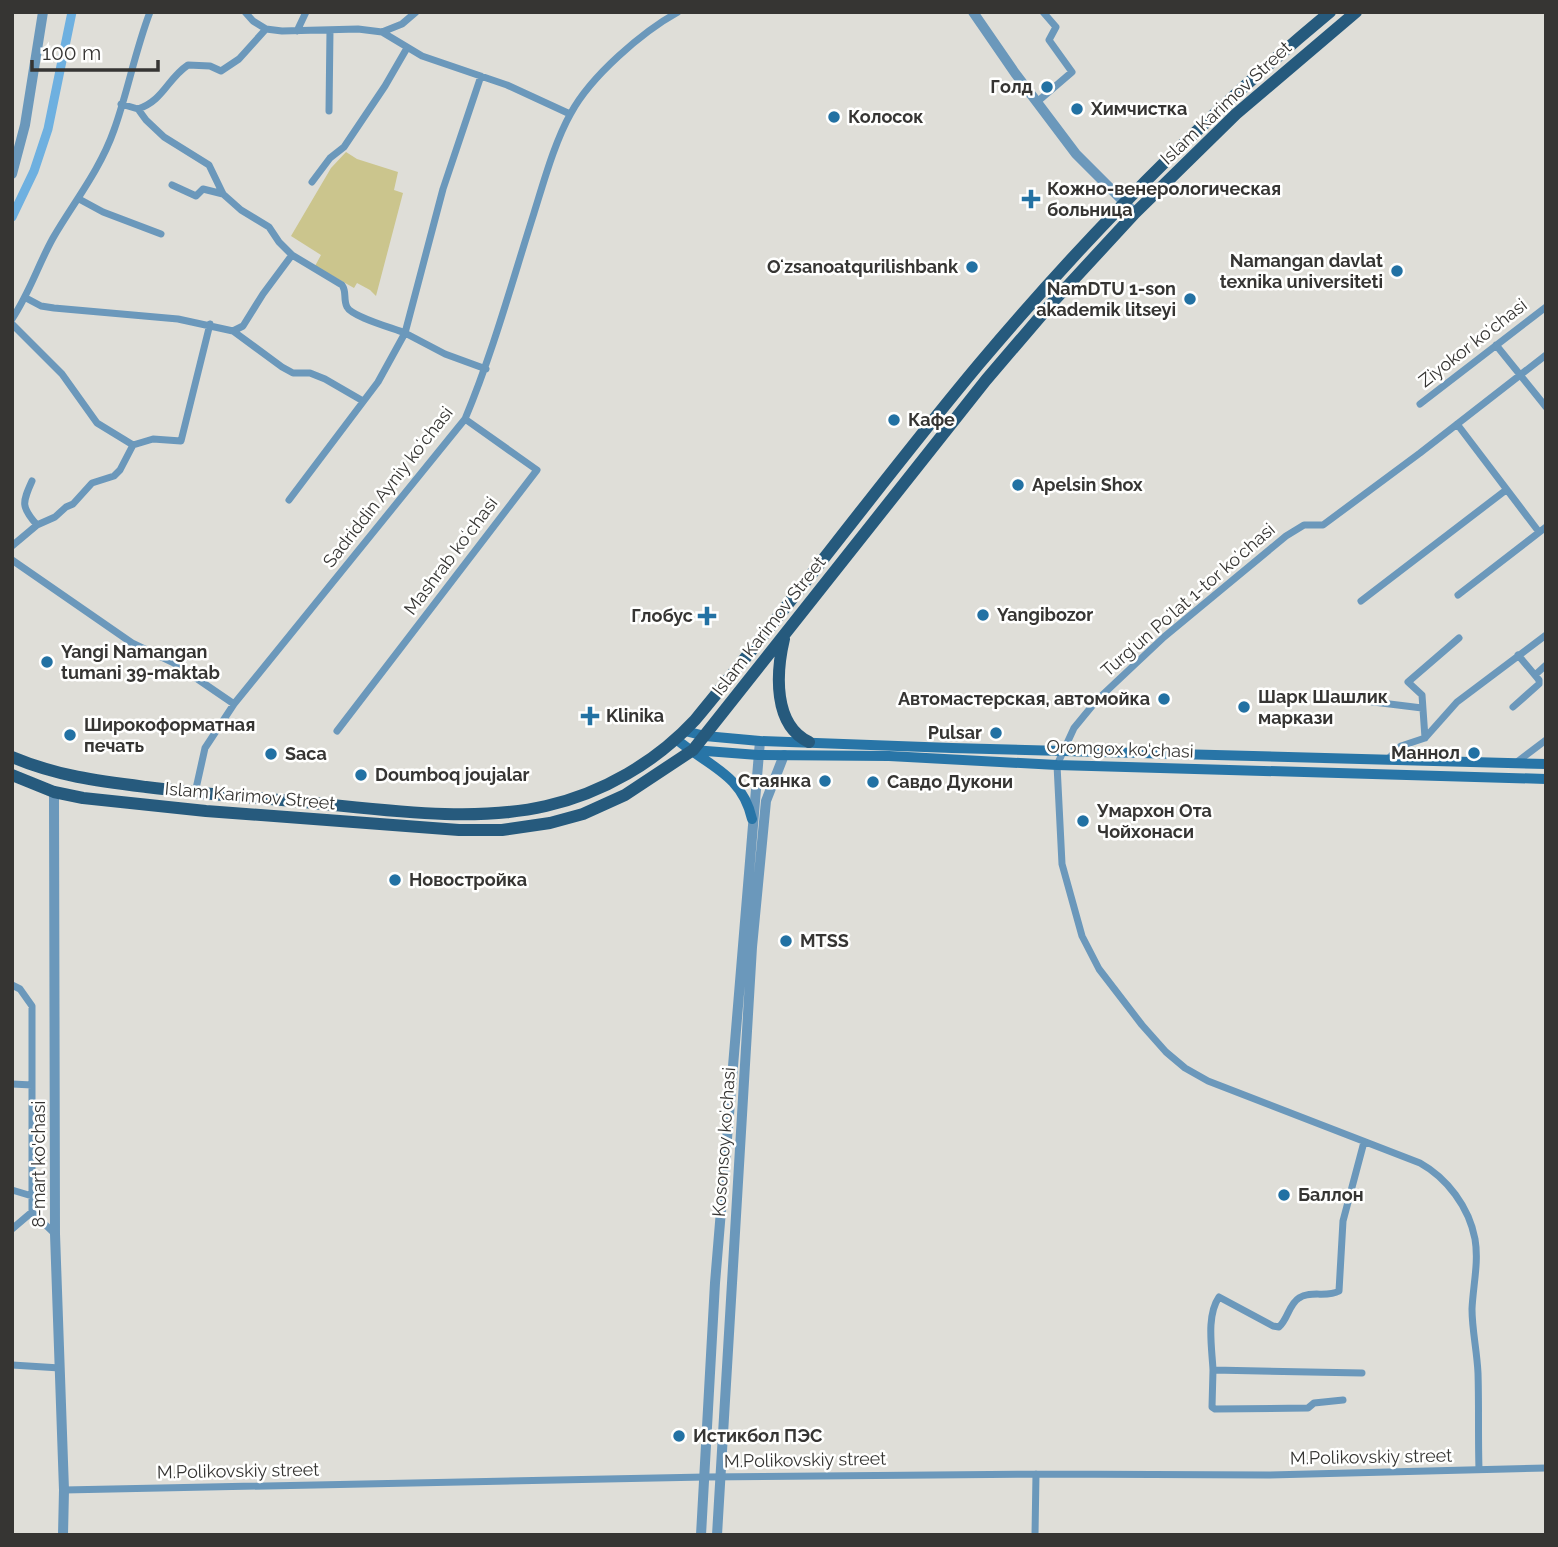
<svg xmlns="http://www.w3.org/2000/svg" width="1558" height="1547" viewBox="0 0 1558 1547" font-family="Raleway,sans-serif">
<rect width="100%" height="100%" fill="#dfded8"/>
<!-- green -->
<path fill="#cbc58d" d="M 346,152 L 357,159 L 398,172 L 394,190 L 403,193 L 376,296 L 370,290 L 357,283 L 354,288 L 315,266 L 321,255 L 291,236 L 331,168 Z"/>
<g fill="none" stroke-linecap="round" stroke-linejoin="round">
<!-- canal -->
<path stroke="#6eb0e0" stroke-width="9" d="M 12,217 L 34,171 L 48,129 L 72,12"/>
<!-- minor -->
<path stroke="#6b98bb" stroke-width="7" d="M 245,12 L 253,21 L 266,29 L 282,31 L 358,29 L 382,32 L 402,24 L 416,12
M 297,31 L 306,12
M 382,32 L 422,56 L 507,85 L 570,114
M 481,76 L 443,189 L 405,333 L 445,354 L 486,369
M 1037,102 L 1072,72 L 1049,40 L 1056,27 L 1043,12
M 121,104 L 138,109 L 146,120 L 164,137 L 209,165 L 223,194 L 241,210 L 269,227 L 279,242 L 292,255 L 342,285 C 347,292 343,299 347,307 C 352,317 393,328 405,333 L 378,382 L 289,500
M 138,109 C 164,100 167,79 188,65 L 210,66 L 221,71 L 239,59 L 266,29
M 329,111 L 330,30
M 312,182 L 330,158 L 344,147 L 385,86 L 407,48
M 172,185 L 196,196 L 203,189 L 223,194
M 79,199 L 103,212 L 161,234
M 26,298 L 41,306 L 54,308 L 178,319 L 233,331 L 282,367 L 293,373 L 310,373 L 325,379 L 363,401
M 12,319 C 30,292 38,265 53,238 C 74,202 100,170 114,130 C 128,91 135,51 150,12
M 12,324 L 62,374 L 97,423 L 133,445 L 153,439 L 181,441 L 210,324
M 233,331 L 243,326 L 263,294 L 292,255
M 1496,345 L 1546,407
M 1420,404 L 1546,307
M 1457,424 L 1539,532
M 32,481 C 22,503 21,507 37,525
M 12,546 L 37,525 L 55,517 L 66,507 L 73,504 L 92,483 L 114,476 L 120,470 L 133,445
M 12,560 L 132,643 L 174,663 L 234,704
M 1458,595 L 1546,527
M 1361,601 L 1506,490
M 1535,675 L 1546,665
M 1341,698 L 1422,708
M 1513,707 L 1539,684 L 1539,680 L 1518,655
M 337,731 L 537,470 L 465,419
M 1425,738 L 1422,695 L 1408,682 L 1459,638
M 1388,759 L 1401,746 L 1425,738 L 1457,702 L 1546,635
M 1517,762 L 1546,740
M 195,793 L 205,748 L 234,704 L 465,419 C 493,352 512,282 534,213 C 544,181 555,141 571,113 C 591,76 642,32 678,12
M 12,985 L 20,989 L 32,1006 L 32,1212 L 55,1234
M 12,1084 L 32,1085
M 12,1190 L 32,1196
M 12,1229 L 32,1212
M 12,1365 L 60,1368
M 1213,1370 L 1212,1407 L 1215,1409 L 1308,1408 L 1314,1403 L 1343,1400
M 1362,1373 L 1213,1370 C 1212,1348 1206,1316 1219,1297 L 1273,1326 L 1279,1327 C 1288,1319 1289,1304 1299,1298 C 1311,1290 1327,1298 1339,1291 L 1343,1221 L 1364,1142
M 1479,1469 C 1478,1437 1479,1405 1478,1373 C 1477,1351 1472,1330 1472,1309 C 1473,1286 1479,1262 1475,1239 C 1469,1207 1447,1178 1420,1163 L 1208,1081 L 1185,1068 L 1166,1052 L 1142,1025 L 1099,969 L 1082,936 L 1062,864 L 1057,765 L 1074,728 L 1097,700 L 1164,637 L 1286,536 L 1304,525 L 1323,525 L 1420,453 L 1546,355
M 64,1490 L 705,1477 L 1036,1474 L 1269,1475 L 1546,1468
M 1035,1535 L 1036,1474"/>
<!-- tertiary -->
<path stroke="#6b98bb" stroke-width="10" d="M 973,12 L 1015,73 L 1076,154 L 1135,213
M 12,174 L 25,125 L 43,12
M 54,792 L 55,1234 L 64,1490 L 63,1535
M 701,1535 L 715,1283 L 760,741
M 717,1535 L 752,947 L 766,801 L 784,755"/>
<!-- secondary -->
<path stroke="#2875a7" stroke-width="10" d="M 685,731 L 705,736 L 760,741 L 952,748 L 1546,764
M 676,739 C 708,766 742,774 752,819
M 693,750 L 758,755 L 889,756 L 1057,765 L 1546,779"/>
<!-- primary -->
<path stroke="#265a7d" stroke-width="12" d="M 784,639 C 776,673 773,725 809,742
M 12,757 C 57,776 98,781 146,787 C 195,793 244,797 293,801 C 373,808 468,824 546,806 C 603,793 656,762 695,720 C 792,603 882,480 979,364 C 1086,237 1202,118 1330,12
M 12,775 L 54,792 L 83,798 L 206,811 L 459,830 L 502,830 L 550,823 L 583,814 L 625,795 L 693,750 L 986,380 L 1051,304 L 1135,213 L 1236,114 L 1356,12"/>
</g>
<!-- markers -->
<g fill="#2271a3" stroke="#fffffe" stroke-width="2.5">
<circle cx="1047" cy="87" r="7"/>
<circle cx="1077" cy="109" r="7"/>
<circle cx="834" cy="117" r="7"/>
<path d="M1027.5 188.5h7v7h7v7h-7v7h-7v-7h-7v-7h7z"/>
<circle cx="972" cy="267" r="7"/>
<circle cx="1397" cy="271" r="7"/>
<circle cx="1190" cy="299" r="7"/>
<circle cx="894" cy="420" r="7"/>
<circle cx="1018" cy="485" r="7"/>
<circle cx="983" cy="615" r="7"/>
<path d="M703.5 605.5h7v7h7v7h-7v7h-7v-7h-7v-7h7z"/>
<circle cx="47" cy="662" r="7"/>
<circle cx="1164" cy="699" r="7"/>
<circle cx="1244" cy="707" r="7"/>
<path d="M586.5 705.5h7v7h7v7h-7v7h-7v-7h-7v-7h7z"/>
<circle cx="996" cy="733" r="7"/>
<circle cx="70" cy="735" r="7"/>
<circle cx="1474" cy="753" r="7"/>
<circle cx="271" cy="754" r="7"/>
<circle cx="361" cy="775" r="7"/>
<circle cx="825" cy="781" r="7"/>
<circle cx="873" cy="782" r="7"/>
<circle cx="1083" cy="821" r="7"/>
<circle cx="395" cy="880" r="7"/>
<circle cx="786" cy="941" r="7"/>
<circle cx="1284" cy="1195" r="7"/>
<circle cx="679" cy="1436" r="7"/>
</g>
<g text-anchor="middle" stroke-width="5" stroke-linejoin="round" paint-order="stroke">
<!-- poi labels -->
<g font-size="18" font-weight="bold" fill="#363533" stroke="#fffffe" text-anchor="start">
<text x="1033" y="93" text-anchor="end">Голд</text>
<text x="1091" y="115">Химчистка</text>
<text x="848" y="123">Колосок</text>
<text x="1047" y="195">Кожно-венерологическая<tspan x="1047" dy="21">больница</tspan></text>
<text x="1383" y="267" text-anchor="end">Namangan davlat<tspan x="1383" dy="21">texnika universiteti</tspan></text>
<text x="958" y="273" text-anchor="end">Oʻzsanoatqurilishbank</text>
<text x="1176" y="295" text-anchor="end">NamDTU 1-son<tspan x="1176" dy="21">akademik litseyi</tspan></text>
<text x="908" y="426">Кафе</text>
<text x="1032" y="491">Apelsin Shox</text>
<text x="997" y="621">Yangibozor</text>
<text x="693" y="622" text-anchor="end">Глобус</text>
<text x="61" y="658">Yangi Namangan<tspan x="61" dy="21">tumani 39-maktab</tspan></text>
<text x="1258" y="703">Шарк Шашлик<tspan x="1258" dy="21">маркази</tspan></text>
<text x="1150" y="705" text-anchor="end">Автомастерская, автомойка</text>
<text x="606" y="722">Klinika</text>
<text x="84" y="731">Широкоформатная<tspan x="84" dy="21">печать</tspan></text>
<text x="982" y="739" text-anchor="end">Pulsar</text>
<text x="1460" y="759" text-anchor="end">Маннол</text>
<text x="285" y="760">Saca</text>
<text x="375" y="781">Doumboq joujalar</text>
<text x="811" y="787" text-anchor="end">Стаянка</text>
<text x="887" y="788">Савдо Дукони</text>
<text x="1097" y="817">Умархон Ота<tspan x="1097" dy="21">Чойхонаси</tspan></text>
<text x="409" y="886">Новостройка</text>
<text x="800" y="947">MTSS</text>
<text x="1298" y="1201">Баллон</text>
<text x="693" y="1442">Истикбол ПЭС</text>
</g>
<!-- street labels -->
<g font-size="18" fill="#363533" stroke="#fffffe">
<text transform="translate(1226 103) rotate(-43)" y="6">Islam Karimov Street</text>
<text transform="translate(1473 343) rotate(-38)" y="6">Ziyokor koʻchasi</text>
<text transform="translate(388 487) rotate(-52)" y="6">Sadriddin Ayniy koʻchasi</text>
<text transform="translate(451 556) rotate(-53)" y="6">Mashrab koʻchasi</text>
<text transform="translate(1188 600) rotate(-41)" y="6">Turgʻun Poʻlat 1-tor koʻchasi</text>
<text transform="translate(769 626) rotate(-52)" y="6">Islam Karimov Street</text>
<text transform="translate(1120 749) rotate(2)" y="6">Oromgox ko‘chasi</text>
<text transform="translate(250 796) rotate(5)" y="6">Islam Karimov Street</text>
<text transform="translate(724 1142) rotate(-86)" y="6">Kosonsoy koʻchasi</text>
<text transform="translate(39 1164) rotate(-90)" y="6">8-mart ko'chasi</text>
<text transform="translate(1371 1457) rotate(-1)" y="6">M.Polikovskiy street</text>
<text transform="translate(805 1460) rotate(-1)" y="6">M.Polikovskiy street</text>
<text transform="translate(238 1471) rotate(-1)" y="6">M.Polikovskiy street</text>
</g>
</g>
<!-- border -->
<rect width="1558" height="1547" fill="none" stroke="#363533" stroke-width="28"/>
<!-- scale -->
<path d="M32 60v10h126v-10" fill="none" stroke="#363533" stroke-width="3.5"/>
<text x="42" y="60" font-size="21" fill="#363533" stroke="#fffffe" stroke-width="5" paint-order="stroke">100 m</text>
</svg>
